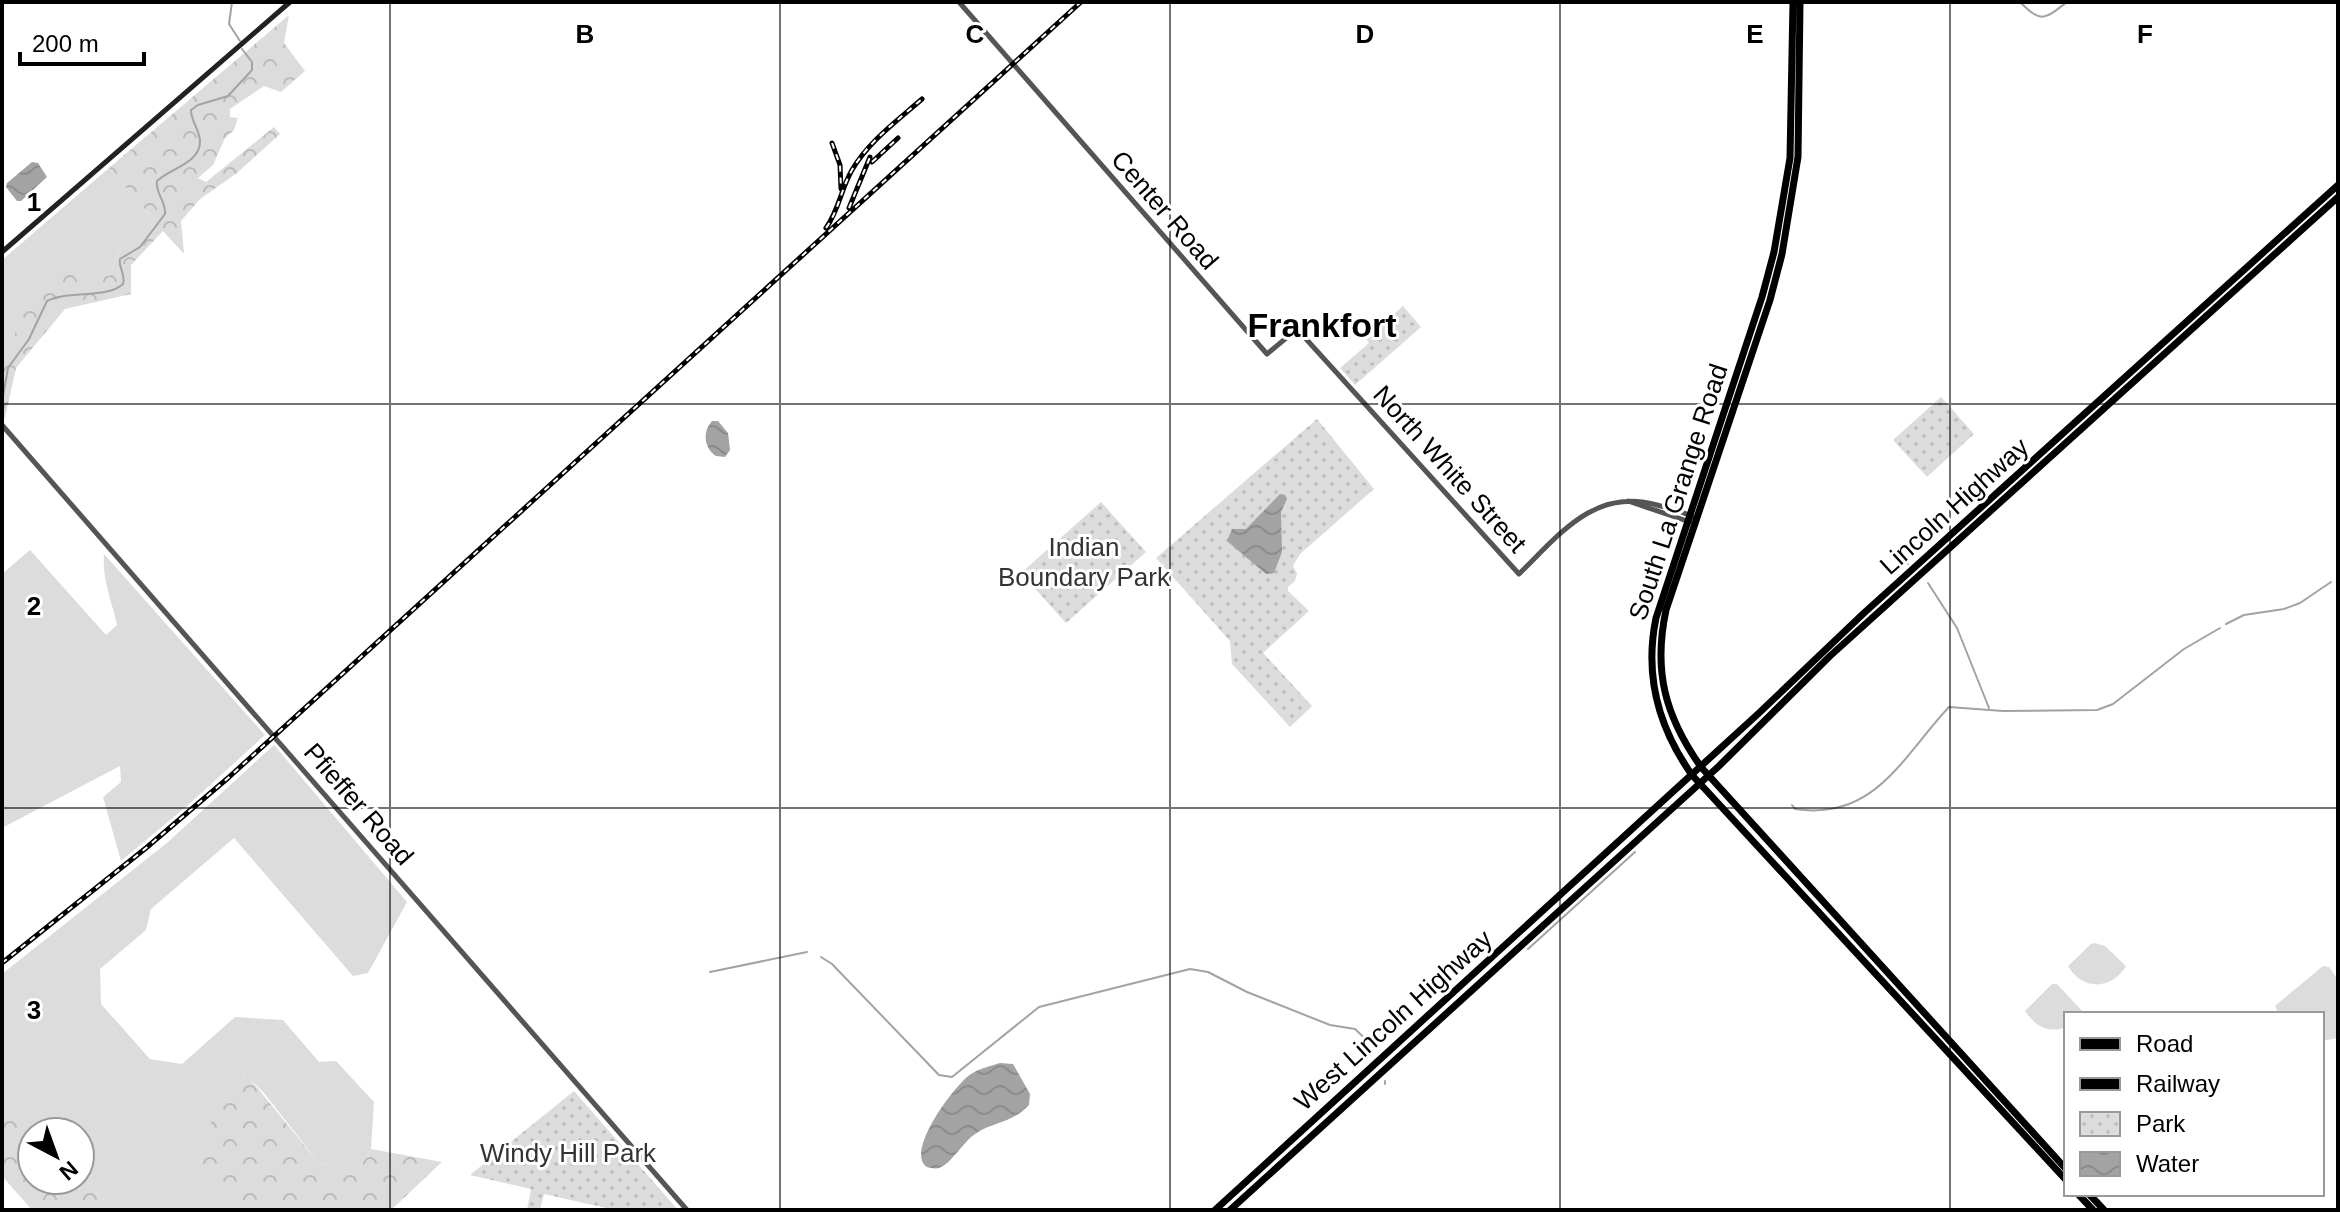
<svg xmlns="http://www.w3.org/2000/svg" width="2340" height="1212" viewBox="0 0 2340 1212" font-family="Helvetica,sans-serif">
<defs>
<pattern id="forest-crowns" width="20" height="18" patternUnits="userSpaceOnUse" patternTransform="scale(2)"><rect width="20" height="18" fill="#dcdcdc"/><path d="M2 6a3 3 0 1 1 6 0M12 15a3 3 0 1 1 6 0" fill="none" stroke="#bbb"/></pattern>
<pattern id="park-dots" width="8" height="8" patternUnits="userSpaceOnUse" patternTransform="scale(2)"><rect width="8" height="8" fill="#dcdcdc"/><path d="M2 2h.1M6 6h.1" fill="none" stroke="#bbb" stroke-width="1.8" stroke-linecap="round"/></pattern>
<pattern id="water-waves" width="16" height="10" patternUnits="userSpaceOnUse" patternTransform="scale(2)"><rect width="16" height="10" fill="#a3a3a3"/><path d="M0 5q4-4 8 0t8 0" fill="none" stroke="#8b8b8b"/></pattern>
</defs>
<rect width="100%" height="100%" fill="#fff"/>
<!-- grass -->
<path fill="#dcdcdc" d="M 109,168 L 149,214 L 122,245 L 110,276 L 56,270 L 2,369 L 2,260 Z
M 30,550 L 106,635 L 117,625 C 111,598 102,580 104,554 L 265,735 L 187,806 L 121,861 L 103,797 L 121,782 L 120,766 L 2,828 L 2,574 Z
M 274,745 L 407,902 L 368,973 L 353,976 L 234,838 L 151,909 L 146,930 L 100,969 L 101,1004 L 150,1059 L 182,1064 L 235,1017 L 283,1020 L 319,1062 L 336,1061 L 374,1102 L 371,1149 L 354,1176 L 318,1162 L 264,1093 L 245,1074 L 200,1162 L 231,1210 L 112,1210 L 80,1173 L 80,1132 L 37,1132 L 2,1105 L 2,974 L 168,842 Z
M 2095,943 L 2105,946 L 2126,966 C 2112,990 2082,991 2068,966 L 2091,944 Z
M 2323,966 L 2329,967 L 2338,980 L 2338,1038 L 2322,1041 L 2322,1014 L 2279,1014 L 2275,1006 Z
M 2052,984 L 2057,984 L 2084,1013 L 2066,1014 L 2066,1027 C 2049,1034 2035,1026 2025,1011 Z"/>
<!-- forest -->
<path fill="url(#forest-crowns)" d="M 289,15 L 284,43 L 305,71 L 281,92 L 264,86 L 230,109 L 230,117 L 238,118 L 234,130 L 225,138 L 213,165 L 198,178 L 206,182 L 274,127 L 280,134 L 237,173 L 200,199 L 181,221 L 184,254 L 163,231 L 131,265 L 131,294 L 65,309 L 16,368 L 5,418 L 2,415 L 2,369 L 23,312 L 56,269 L 110,276 L 122,245 L 149,214 L 109,168 Z
M 246,1074 L 318,1162 L 354,1176 L 371,1149 L 442,1162 L 391,1210 L 231,1210 L 200,1163 L 215,1107 Z
M 2,1105 L 37,1132 L 32,1132 L 32,1180 L 80,1180 L 80,1173 L 112,1210 L 32,1210 L 2,1176 Z"/>
<!-- park -->
<path fill="url(#park-dots)" d="M 1403,306 L 1421,327 L 1355,385 L 1340,368 L 1369,343 L 1366,339 Z
M 1941,397 L 1974,434 L 1927,477 L 1893,440 Z
M 1317,419 L 1374,489 L 1300,554 L 1293,566 L 1297,573 L 1295,581 L 1288,587 L 1288,591 L 1309,611 L 1263,653 L 1312,706 L 1290,727 L 1232,664 L 1230,641 L 1156,558 Z
M 1101,502 L 1146,552 L 1066,623 L 1021,573 Z
M 574,1091 L 678,1210 L 615,1210 L 544,1194 L 540,1210 L 527,1210 L 531,1189 L 470,1175 Z"/>
<!-- water -->
<path fill="url(#water-waves)" d="M 32,162 L 38,163 L 47,177 L 21,201 L 17,201 L 6,187 L 7,183 Z
M 712,421 L 718,421 L 728,433 L 730,450 L 725,457 L 716,456 C 704,448 702,432 712,421 Z
M 1280,494 L 1285,495 L 1287,499 L 1281,512 L 1282,552 L 1274,573 L 1266,574 L 1227,541 L 1232,529 L 1246,529 Z
M 1000,1063 L 1013,1064 L 1030,1094 L 1029,1105 C 1011,1124 994,1121 975,1134 C 963,1142 951,1164 939,1168 C 936,1169 930,1168 927,1167 C 904,1153 955,1084 971,1074 C 980,1068 991,1066 1000,1063 Z"/>
<g fill="none" stroke-linecap="round" stroke-linejoin="round">
<!-- stream -->
<path stroke="#a3a3a3" stroke-width="2" d="M 232,2 L 229,24 L 240,41
M 2020,2 C 2041,23 2044,20 2067,2
M 2,402 L 8,368 L 29,339 L 47,301 C 69,290 107,299 123,284 C 126,274 118,268 120,259 L 140,247 L 165,214 C 166,201 155,193 157,181 C 169,169 200,163 200,142 C 200,130 191,122 191,110 L 198,105 L 228,96 L 252,70 L 252,62 L 242,49
M 1904,560 L 1908,564
M 2337,578 L 2338,577
M 1928,583 L 1957,628 L 1989,708
M 2226,624 L 2244,615 L 2284,609 L 2300,603 L 2331,582
M 1792,805 L 1795,809 C 1875,821 1902,757 1949,707 L 2003,711 L 2097,710 L 2113,704 L 2184,649 L 2220,628
M 1528,949 L 1635,852
M 821,957 L 832,964 L 939,1075 L 952,1077 L 1039,1007 L 1190,969 L 1208,972 L 1247,992 L 1330,1025 L 1355,1029 L 1376,1049
M 710,972 L 807,952
M 1385,1084 L 1385,1081"/>
<!-- tertiary -->
<path stroke="#555" stroke-width="5" d="M 959,2 L 1267,354 L 1297,329 L 1519,574 C 1559,535 1595,487 1657,505 C 1668,508 1683,511 1692,517
M 2,425 L 687,1210
M 1628,501 L 1690,522"/>
<!-- secondary -->
<path stroke="#222" stroke-width="5" d="M 2,252 L 290,2"/>
<!-- primary -->
<path stroke="#000" stroke-width="7" d="M 1793,2 L 1790,158 L 1774,252 L 1762,297 L 1656,618 C 1644,676 1658,727 1692,775 L 2066,1180
M 1800,2 L 1798,157 L 1782,254 L 1770,300 L 1666,610 C 1653,671 1665,716 1701,767 L 2066,1169
M 2078,1194 L 2093,1210
M 2089,1194 L 2104,1210
M 1215,1210 L 1759,713 L 1864,613 L 2338,185
M 1230,1210 L 1719,766 L 1830,656 L 2338,197"/>
<!-- rail casing -->
<g stroke="#000" stroke-width="5">
<path id="rail" d="M 832,143 L 840,165 L 841,189
M 872,162 L 898,138
M 849,208 L 870,157
M 826,228 C 839,210 841,189 852,170 C 868,142 898,120 922,99
M 2,963 L 146,848 L 228,778 L 1081,2"/>
</g>
<!-- rail -->
<use href="#rail" stroke="#fff" stroke-width="2" stroke-dasharray="6" stroke-linecap="butt"/>
</g>
<!-- grid -->
<path fill="none" stroke="#000" stroke-width="2" stroke-opacity="0.55" d="M 390,2 L 390,1210M 780,2 L 780,1210M 1170,2 L 1170,1210M 1560,2 L 1560,1210M 1950,2 L 1950,1210M 2,404 L 2338,404M 2,808 L 2338,808"/>
<g text-anchor="middle" stroke-width="6" stroke-linejoin="round" paint-order="stroke">
<!-- street labels -->
<g font-size="26" fill="#000" stroke="#fff">
<text transform="translate(1165 210) rotate(49)" y="9">Center Road</text>
<text transform="translate(1450 469) rotate(48)" y="9">North White Street</text>
<text transform="translate(1678 492) rotate(-72)" y="9">South La Grange Road</text>
<text transform="translate(1954 506) rotate(-42)" y="9">Lincoln Highway</text>
<text transform="translate(359 804) rotate(49)" y="9">Pfieffer Road</text>
<text transform="translate(1393 1020) rotate(-42)" y="9">West Lincoln Highway</text>
</g>
<!-- park labels -->
<g font-size="26" fill="#333" stroke="#fff">
<text x="1084" y="556">Indian<tspan x="1084" dy="30">Boundary Park</tspan></text>
<text x="568" y="1162">Windy Hill Park</text>
</g>
<!-- district labels -->
<g font-size="34" font-weight="bold" fill="#000" stroke="#fff">
<text x="1322" y="337">Frankfort</text>
</g>
</g>
<g font-size="26" text-anchor="middle" font-weight="bold" fill="#000" stroke="#fff" stroke-width="6" stroke-linejoin="round" paint-order="stroke">
<text x="585" y="43">B</text>
<text x="975" y="43">C</text>
<text x="1365" y="43">D</text>
<text x="1755" y="43">E</text>
<text x="2145" y="43">F</text>
<text x="34" y="211">1</text>
<text x="34" y="615">2</text>
<text x="34" y="1019">3</text>
</g>
<!-- border -->
<rect width="2340" height="1212" fill="none" stroke="#000000" stroke-width="8"/>
<!-- legend -->
<rect x="2064" y="1012" width="260" height="184" fill="#ffffff" stroke="#999999" stroke-width="2"/>
<rect x="2080" y="1038" width="40" height="12" fill="#000000" stroke="#999999" stroke-width="2"/>
<text x="2136" y="1052" font-size="24" fill="#000000">Road</text>
<rect x="2080" y="1078" width="40" height="12" fill="#000000" stroke="#999999" stroke-width="2"/>
<text x="2136" y="1092" font-size="24" fill="#000000">Railway</text>
<rect x="2080" y="1112" width="40" height="24" fill="url(#park-dots)" stroke="#999999" stroke-width="2"/>
<text x="2136" y="1132" font-size="24" fill="#000000">Park</text>
<rect x="2080" y="1152" width="40" height="24" fill="url(#water-waves)" stroke="#999999" stroke-width="2"/>
<text x="2136" y="1172" font-size="24" fill="#000000">Water</text>
<!-- north arrow -->
<g transform="translate(56 1156) rotate(139)"><circle r="38" fill="#ffffff" stroke="#999999" stroke-width="2"/>
<path d="M0-6L14 30L0 20L-14 30Z" fill="#000000"/>
<text y="-12" font-size="22" font-weight="bold" text-anchor="middle" fill="#000000">N</text>
</g>
<!-- scale -->
<path d="M20 52v12h124v-12" fill="none" stroke="#000000" stroke-width="4"/>
<text x="32" y="52" font-size="24" fill="#000000" stroke="#ffffff" stroke-width="6" paint-order="stroke">200 m</text>
</svg>
